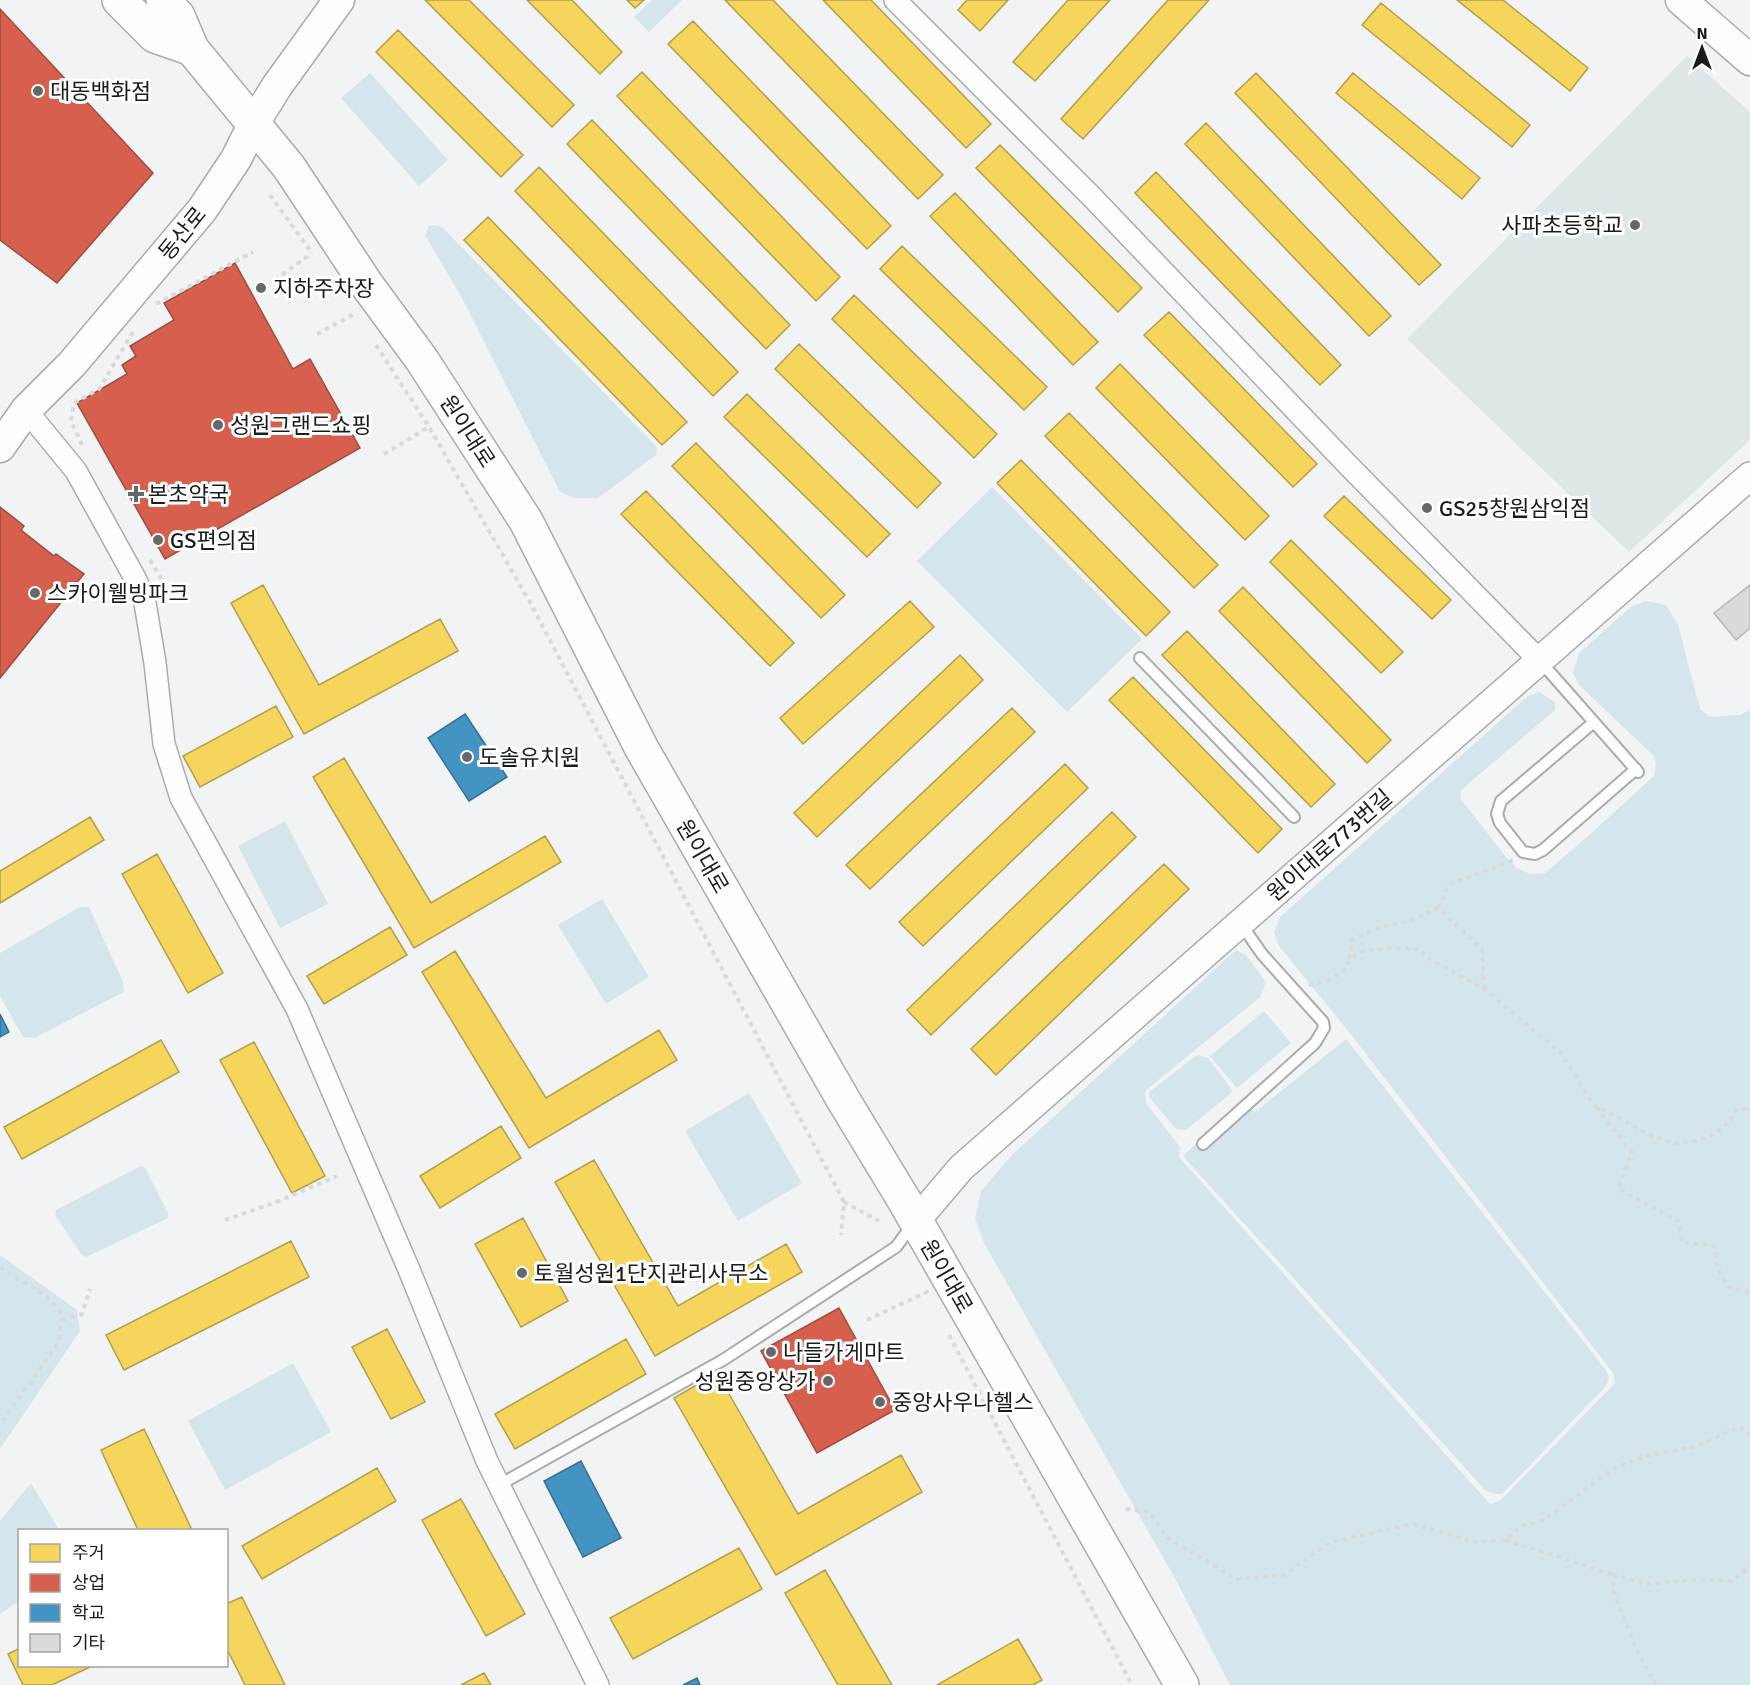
<svg xmlns="http://www.w3.org/2000/svg" width="1750" height="1685" viewBox="0 0 1750 1685" font-family="Signika,'Noto Sans KR',sans-serif">
<rect width="100%" height="100%" fill="#f1f3f4"/>
<!-- built -->
<path fill="#dee6e8" d="M 1687,56 L 1750,112 L 1750,440 L 1629,552 L 1407,339 Z"/>
<!-- green -->
<path fill="#d4e6ec" d="M 652,0 L 682,0 L 649,32 L 634,17 Z
M 370,73 L 448,160 L 419,186 L 341,98 Z
M 434,225 L 442,227 L 657,447 L 656,455 L 598,498 L 574,498 L 560,492 L 463,300 L 425,235 L 429,226 Z
M 992,487 L 1142,639 L 1067,712 L 917,561 Z
M 1646,601 L 1666,605 L 1678,625 L 1700,709 L 1710,717 L 1740,715 L 1750,710 L 1750,1685 L 1230,1685 L 1177,1582 L 984,1243 L 975,1218 L 981,1191 L 1012,1155 L 1236,950 L 1246,955 L 1266,982 L 1260,997 L 1145,1091 L 1146,1103 L 1180,1147 L 1179,1157 L 1490,1504 L 1501,1500 L 1615,1383 L 1613,1373 L 1349,1032 L 1279,946 L 1274,933 L 1280,917 L 1528,696 L 1539,692 L 1555,702 L 1555,710 L 1461,790 L 1460,798 L 1506,857 L 1517,868 L 1530,874 L 1545,873 L 1587,837 L 1654,776 L 1656,764 L 1654,756 L 1579,685 L 1573,673 L 1579,653 L 1632,606 Z
M 285,821 L 328,904 L 280,928 L 238,846 Z
M 602,899 L 649,977 L 606,1004 L 558,925 Z
M 80,907 L 89,907 L 123,982 L 124,992 L 34,1038 L 23,1037 L 0,996 L 0,953 Z
M 1264,1011 L 1291,1043 L 1237,1088 L 1210,1056 Z
M 1346,1039 L 1605,1369 L 1609,1377 L 1606,1386 L 1502,1494 L 1495,1494 L 1485,1490 L 1183,1156 L 1243,1099 L 1255,1112 Z
M 1197,1055 L 1208,1058 L 1232,1090 L 1230,1094 L 1186,1130 L 1176,1129 L 1149,1097 L 1149,1092 Z
M 749,1093 L 802,1183 L 738,1221 L 685,1131 Z
M 141,1166 L 145,1168 L 168,1213 L 168,1218 L 86,1257 L 81,1254 L 55,1215 L 56,1210 Z
M 0,1255 L 77,1310 L 80,1331 L 0,1449 Z
M 293,1363 L 331,1432 L 225,1490 L 188,1421 Z
M 31,1483 L 59,1530 L 20,1530 L 19,1601 L 0,1614 L 0,1521 Z"/>
<!-- homes -->
<path fill="#f6d55c" stroke="#b49e49" stroke-width="1.5" d="M 425,0 L 469,0 L 574,105 L 552,127 Z
M 527,0 L 572,0 L 622,52 L 600,74 Z
M 627,0 L 644,0 L 635,8 Z
M 725,0 L 773,0 L 943,175 L 918,199 Z
M 823,0 L 871,0 L 991,124 L 966,148 Z
M 967,0 L 1008,0 L 980,31 L 958,10 Z
M 1068,0 L 1110,0 L 1035,81 L 1013,62 Z
M 1168,0 L 1209,0 L 1083,139 L 1061,119 Z
M 1457,0 L 1503,0 L 1588,68 L 1570,91 Z
M 1381,3 L 1530,125 L 1512,147 L 1362,25 Z
M 693,21 L 891,226 L 867,249 L 668,44 Z
M 398,30 L 523,155 L 501,177 L 376,52 Z
M 642,72 L 840,277 L 816,301 L 617,96 Z
M 1256,73 L 1441,265 L 1419,285 L 1235,93 Z
M 1353,73 L 1480,178 L 1462,199 L 1336,93 Z
M 592,120 L 790,325 L 766,349 L 567,144 Z
M 1206,123 L 1391,316 L 1369,336 L 1185,144 Z
M 1000,145 L 1142,288 L 1118,312 L 976,168 Z
M 539,167 L 738,372 L 713,396 L 515,191 Z
M 1156,172 L 1341,365 L 1320,385 L 1135,193 Z
M 955,193 L 1098,342 L 1073,365 L 930,216 Z
M 488,217 L 687,422 L 662,445 L 464,240 Z
M 902,246 L 1047,387 L 1024,410 L 880,269 Z
M 854,295 L 997,434 L 974,458 L 832,319 Z
M 1169,312 L 1317,464 L 1293,487 L 1144,335 Z
M 799,344 L 941,483 L 917,508 L 775,369 Z
M 1120,364 L 1269,516 L 1245,540 L 1096,388 Z
M 747,394 L 890,534 L 867,557 L 724,417 Z
M 1069,413 L 1218,565 L 1194,588 L 1045,436 Z
M 696,443 L 845,595 L 821,618 L 672,466 Z
M 1021,460 L 1170,612 L 1146,636 L 997,483 Z
M 646,491 L 794,643 L 770,666 L 621,514 Z
M 1344,496 L 1451,600 L 1432,619 L 1324,516 Z
M 1291,540 L 1403,652 L 1381,673 L 1270,562 Z
M 263,585 L 319,685 L 440,619 L 458,651 L 304,734 L 231,603 Z
M 1243,587 L 1391,740 L 1367,763 L 1219,611 Z
M 910,601 L 934,627 L 803,744 L 780,718 Z
M 1187,631 L 1335,784 L 1311,807 L 1162,655 Z
M 960,655 L 983,680 L 817,837 L 794,813 Z
M 1133,677 L 1282,829 L 1258,853 L 1109,700 Z
M 276,706 L 293,737 L 200,787 L 183,756 Z
M 1012,708 L 1035,732 L 870,889 L 846,865 Z
M 344,758 L 431,903 L 545,836 L 561,862 L 414,948 L 313,777 Z
M 1065,764 L 1088,788 L 923,946 L 899,922 Z
M 1112,812 L 1136,837 L 931,1035 L 907,1010 Z
M 90,817 L 104,840 L 0,903 L 0,871 Z
M 157,854 L 223,973 L 188,993 L 122,874 Z
M 1164,864 L 1189,889 L 996,1075 L 971,1049 Z
M 390,927 L 407,955 L 324,1004 L 307,976 Z
M 455,951 L 546,1098 L 659,1030 L 677,1060 L 529,1148 L 422,972 Z
M 161,1040 L 179,1072 L 22,1159 L 4,1127 Z
M 254,1042 L 325,1176 L 292,1193 L 220,1060 Z
M 501,1126 L 521,1158 L 440,1208 L 420,1176 Z
M 594,1160 L 678,1306 L 786,1244 L 802,1272 L 655,1356 L 555,1182 Z
M 523,1218 L 568,1301 L 521,1327 L 475,1244 Z
M 291,1241 L 309,1277 L 124,1370 L 106,1335 Z
M 387,1329 L 425,1402 L 391,1419 L 352,1347 Z
M 626,1339 L 646,1374 L 515,1449 L 495,1414 Z
M 717,1373 L 798,1514 L 901,1455 L 922,1492 L 776,1575 L 674,1398 Z
M 144,1429 L 192,1530 L 138,1530 L 101,1450 Z
M 377,1468 L 396,1501 L 262,1579 L 242,1546 Z
M 461,1499 L 525,1614 L 486,1636 L 422,1520 Z
M 739,1548 L 762,1589 L 633,1659 L 610,1618 Z
M 825,1570 L 892,1685 L 838,1685 L 785,1593 Z
M 242,1597 L 285,1685 L 245,1685 L 226,1647 L 226,1604 Z
M 1018,1639 L 1042,1680 L 1033,1685 L 937,1685 Z
M 20,1648 L 20,1666 L 92,1666 L 52,1685 L 23,1685 L 8,1654 Z
M 484,1673 L 491,1685 L 461,1685 Z"/>
<!-- shops -->
<path fill="#d6604d" stroke="#9e4c3e" stroke-width="1.5" d="M 0,9 L 153,173 L 57,283 L 0,240 Z
M 235,263 L 293,369 L 310,359 L 360,448 L 165,559 L 77,403 L 127,374 L 122,365 L 136,356 L 130,346 L 174,320 L 164,303 Z
M 0,507 L 24,526 L 21,530 L 54,556 L 56,554 L 84,574 L 0,678 Z
M 839,1308 L 895,1410 L 817,1453 L 761,1351 Z"/>
<!-- schools -->
<path fill="#4393c3" stroke="#376f91" stroke-width="1.5" d="M 465,714 L 507,777 L 469,801 L 428,738 Z
M 0,1014 L 9,1032 L 0,1037 Z
M 581,1461 L 621,1538 L 583,1557 L 544,1481 Z
M 697,1678 L 700,1685 L 683,1685 Z"/>
<!-- building -->
<path fill="#d9dada" stroke="#b6b7b7" stroke-width="1.5" d="M 1750,585 L 1750,628 L 1736,640 L 1714,613 Z"/>
<g fill="none" stroke-linecap="round" stroke-linejoin="round">
<!-- service casing -->
<g stroke="#aaabab" stroke-width="14">
<path id="service" d="M 1140,658 L 1294,817
M 1540,661 L 1638,772
M 1594,722 L 1501,801 L 1497,814 L 1500,823 L 1523,852 L 1535,854 L 1543,850 L 1636,769
M 1203,1144 L 1315,1043 L 1324,1028 L 1323,1022 L 1262,954 L 1241,924
M 499,1485 L 723,1360 L 896,1247 L 913,1224"/>
</g>
<!-- minor casing -->
<g stroke="#aaabab" stroke-width="24">
<path id="minor" d="M 895,0 L 1092,197 L 1347,464 L 1540,661
M 26,410 L 76,471 L 136,580 L 145,603 L 155,663 L 164,744 L 181,798 L 297,1009 L 410,1272 L 487,1461 L 598,1685"/>
</g>
<!-- tertiary casing -->
<g stroke="#aaabab" stroke-width="30">
<path id="tertiary" d="M 916,1221 L 961,1168 L 1750,476"/>
</g>
<!-- secondary casing -->
<g stroke="#aaabab" stroke-width="33">
<path id="secondary" d="M 1681,0 L 1750,60
M 0,447 L 26,410 L 72,364 L 202,210 L 236,159 L 254,123 L 277,86 L 339,0"/>
</g>
<!-- primary casing -->
<g stroke="#aaabab" stroke-width="36">
<path id="primary" d="M 119,0 L 155,36 L 192,49
M 163,0 L 178,16 L 192,49 L 289,167 L 367,285 L 422,360 L 526,521 L 642,749 L 844,1101 L 904,1200 L 1182,1685"/>
</g>
<!-- path -->
<path stroke="#d8d9d9" stroke-width="4" stroke-dasharray="4.5 4.5" stroke-linecap="butt" d="M 270,195 L 312,253
M 275,280 L 312,253
M 156,304 L 253,252
M 317,334 L 356,313
M 376,345 L 429,427 L 531,604 L 844,1202 L 841,1235
M 82,445 L 71,421 L 74,403 L 99,389 L 133,332
M 384,454 L 429,427
M 150,560 L 168,590
M 1438,908 L 1448,885 L 1514,860
M 1349,959 L 1352,940 L 1381,927 L 1413,920 L 1438,908 L 1482,949 L 1484,989
M 1309,985 C 1320,984 1336,978 1343,970 C 1350,963 1349,958 1359,953 C 1377,946 1400,949 1420,949 L 1425,956 L 1484,989 L 1560,1052 L 1594,1105 L 1650,1135 L 1674,1143 L 1693,1142 L 1714,1134 L 1730,1122 L 1736,1110 L 1746,1109 L 1750,1112
M 1596,1107 L 1632,1153 L 1618,1188 L 1679,1222 L 1682,1242 L 1714,1246 L 1719,1271 L 1729,1287 L 1750,1293
M 844,1202 L 879,1221
M 225,1220 L 279,1201 L 337,1176
M 0,1268 L 34,1288 L 50,1300 L 59,1310 L 62,1320 L 58,1343 L 0,1425
M 62,1320 L 82,1314 L 90,1289
M 867,1320 L 927,1292 L 928,1294
M 949,1335 L 1132,1685
M 1126,1509 L 1149,1512 L 1168,1538 L 1236,1579 L 1283,1575 L 1331,1542 L 1413,1524 L 1474,1542 L 1505,1540 L 1522,1526 L 1544,1520 L 1613,1469 L 1642,1457 L 1697,1446 L 1740,1427 L 1750,1435
M 1505,1540 L 1615,1575
M 1656,1685 L 1636,1648 L 1612,1588 L 1615,1575 L 1646,1584 L 1693,1580 L 1732,1581 L 1750,1566"/>
<!-- service -->
<use href="#service" stroke="#fdfdfd" stroke-width="10"/>
<!-- minor -->
<use href="#minor" stroke="#fdfdfd" stroke-width="21"/>
<!-- tertiary -->
<use href="#tertiary" stroke="#fdfdfd" stroke-width="27"/>
<!-- secondary -->
<use href="#secondary" stroke="#fdfdfd" stroke-width="30"/>
<!-- primary -->
<use href="#primary" stroke="#fdfdfd" stroke-width="33"/>
</g>
<!-- markers -->
<g fill="#656768" stroke="#fff" stroke-width="2">
<circle cx="38" cy="91" r="6"/>
<circle cx="1635" cy="225" r="6"/>
<circle cx="261" cy="288" r="6"/>
<circle cx="218" cy="425" r="6"/>
<path d="M133 485h6v6h6v6h-6v6h-6v-6h-6v-6h6z"/>
<circle cx="1427" cy="508" r="6"/>
<circle cx="158" cy="540" r="6"/>
<circle cx="35" cy="593" r="6"/>
<circle cx="467" cy="757" r="6"/>
<circle cx="522" cy="1273" r="6"/>
<circle cx="771" cy="1352" r="6"/>
<circle cx="828" cy="1381" r="6"/>
<circle cx="880" cy="1402" r="6"/>
</g>
<g text-anchor="middle" stroke-width="6" stroke-linejoin="round" paint-order="stroke">
<!-- poi labels -->
<g font-size="22" fill="#1a1c1c" stroke="#fff" text-anchor="start">
<text x="50" y="99">대동백화점</text>
<text x="1623" y="233" text-anchor="end">사파초등학교</text>
<text x="273" y="296">지하주차장</text>
<text x="230" y="433">성원그랜드쇼핑</text>
<text x="148" y="502">본초약국</text>
<text x="1439" y="516">GS25창원삼익점</text>
<text x="170" y="548">GS편의점</text>
<text x="47" y="601">스카이웰빙파크</text>
<text x="479" y="765">도솔유치원</text>
<text x="534" y="1281">토월성원1단지관리사무소</text>
<text x="783" y="1360">나들가게마트</text>
<text x="816" y="1389" text-anchor="end">성원중앙상가</text>
<text x="892" y="1410">중앙사우나헬스</text>
</g>
<!-- street labels -->
<g font-size="22" fill="#1a1c1c" stroke="#fff">
<text transform="translate(182 233) rotate(-51)" y="8">동산로</text>
<text transform="translate(468 431) rotate(57)" y="8">원이대로</text>
<text transform="translate(1329 845) rotate(-41)" y="8">원이대로773번길</text>
<text transform="translate(703 856) rotate(60)" y="8">원이대로</text>
<text transform="translate(947 1276) rotate(60)" y="8">원이대로</text>
</g>
</g>
<!-- legend -->
<rect x="18" y="1529" width="210" height="138" fill="#ffffff" stroke="#a3a4a4" stroke-width="1.5"/>
<rect x="30" y="1544" width="30" height="18" fill="#f6d55c" stroke="#a3a4a4" stroke-width="1.5"/>
<text x="72" y="1559" font-size="18" fill="#1a1c1c">주거</text>
<rect x="30" y="1574" width="30" height="18" fill="#d6604d" stroke="#a3a4a4" stroke-width="1.5"/>
<text x="72" y="1589" font-size="18" fill="#1a1c1c">상업</text>
<rect x="30" y="1604" width="30" height="18" fill="#4393c3" stroke="#a3a4a4" stroke-width="1.5"/>
<text x="72" y="1619" font-size="18" fill="#1a1c1c">학교</text>
<rect x="30" y="1634" width="30" height="18" fill="#d9dada" stroke="#a3a4a4" stroke-width="1.5"/>
<text x="72" y="1649" font-size="18" fill="#1a1c1c">기타</text>
<!-- north arrow -->
<g transform="translate(1702 48)" stroke="#ffffff" stroke-width="4.5" paint-order="stroke">
<path d="M0-4.5L10 22L0 15L-10 22Z" fill="#1a1c1c"/>
<text y="-9" font-size="16" font-weight="bold" text-anchor="middle" fill="#1a1c1c">N</text>
</g>
</svg>
